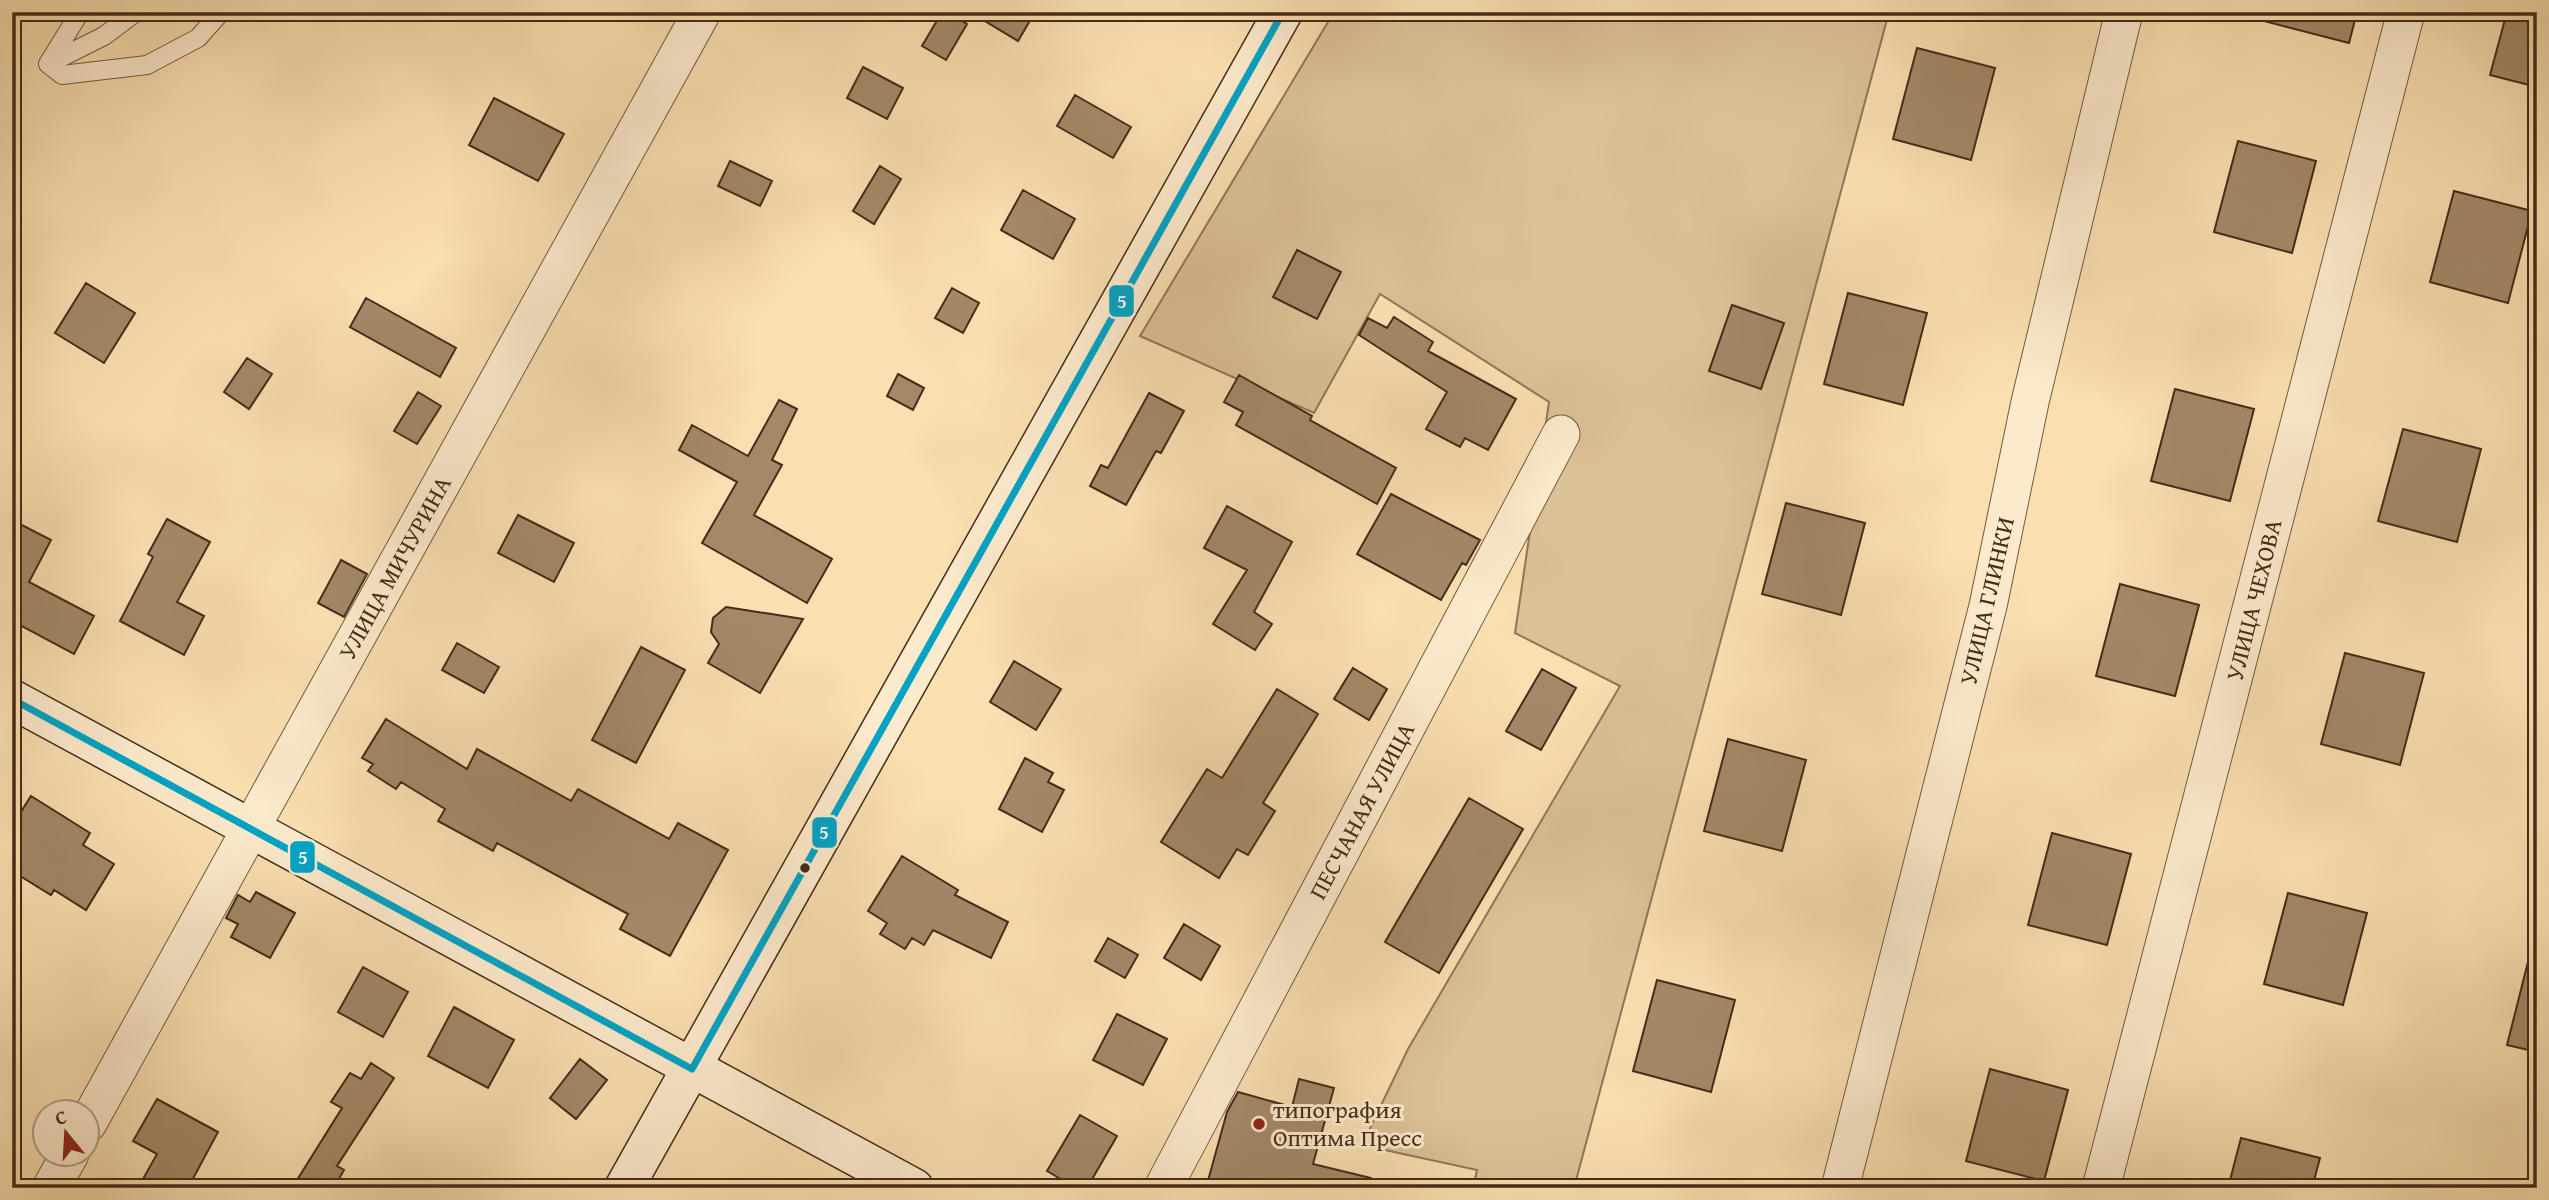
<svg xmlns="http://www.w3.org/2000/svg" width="2549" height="1200" viewBox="0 0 2549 1200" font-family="'Gentium Book Plus',serif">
<rect width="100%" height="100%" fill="#fadfb0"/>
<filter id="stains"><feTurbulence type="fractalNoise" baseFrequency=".00286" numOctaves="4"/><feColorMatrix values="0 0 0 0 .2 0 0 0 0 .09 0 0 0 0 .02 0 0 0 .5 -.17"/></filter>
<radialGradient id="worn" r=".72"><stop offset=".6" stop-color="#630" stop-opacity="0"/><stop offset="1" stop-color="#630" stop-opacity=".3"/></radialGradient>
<!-- green -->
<path fill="#dbc196" stroke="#907658" stroke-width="2" d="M 1334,12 L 1889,12 L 1574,1188 L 1473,1188 L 1477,1170 L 1362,1145 L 1408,1049 L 1620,686 L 1515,633 L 1549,402 L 1380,294 L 1314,413 L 1140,336 Z"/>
<!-- building -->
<path fill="#a38968" stroke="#442c1a" stroke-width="2" d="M 942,12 L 947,12 L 967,24 L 946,60 L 922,46 Z
M 970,12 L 1035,12 L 1018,41 Z
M 2265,12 L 2357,12 L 2349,43 L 2264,21 Z
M 2507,12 L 2537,12 L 2537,87 L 2490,75 Z
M 1917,48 L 1995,68 L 1971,160 L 1893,139 Z
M 863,67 L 903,88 L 887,119 L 847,98 Z
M 1075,95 L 1131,127 L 1113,158 L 1057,126 Z
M 494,98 L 564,134 L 538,181 L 469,145 Z
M 2238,141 L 2316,161 L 2292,253 L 2214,232 Z
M 730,161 L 772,181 L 760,206 L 718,186 Z
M 880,166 L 901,179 L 874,224 L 853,211 Z
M 1023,190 L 1075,219 L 1053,259 L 1001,230 Z
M 2454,191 L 2532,211 L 2508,303 L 2430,282 Z
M 1297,250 L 1341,272 L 1317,319 L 1273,297 Z
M 86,283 L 135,313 L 104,363 L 55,333 Z
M 952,288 L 979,303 L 963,333 L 935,318 Z
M 1848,293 L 1927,313 L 1903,405 L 1824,384 Z
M 366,298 L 456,348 L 440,377 L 350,327 Z
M 1732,305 L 1784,323 L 1761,389 L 1709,371 Z
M 1394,317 L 1433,342 L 1428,351 L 1516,399 L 1488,450 L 1465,438 L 1460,447 L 1426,429 L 1447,392 L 1359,335 L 1368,318 L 1387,328 Z
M 247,358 L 272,374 L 249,409 L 224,392 Z
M 898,374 L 924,388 L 913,410 L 887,396 Z
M 1239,375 L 1312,416 L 1310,420 L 1396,468 L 1377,504 L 1236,425 L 1243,412 L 1224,402 Z
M 2175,389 L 2254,409 L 2230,501 L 2151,481 Z
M 418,392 L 441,406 L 417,444 L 394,431 Z
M 1149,393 L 1184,411 L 1161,453 L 1156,451 L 1126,505 L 1090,486 L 1101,465 L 1108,468 Z
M 779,400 L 797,409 L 772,460 L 782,465 L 754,515 L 832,559 L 807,603 L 702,543 L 737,482 L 679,450 L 692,425 L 748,456 Z
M 2403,429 L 2481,449 L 2457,542 L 2378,521 Z
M 1391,494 L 1480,540 L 1466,565 L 1462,563 L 1441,600 L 1357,554 Z
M 1786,503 L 1865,523 L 1841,615 L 1762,594 Z
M 1227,506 L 1292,542 L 1254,612 L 1272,624 L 1255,650 L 1213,624 L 1247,570 L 1204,548 Z
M 518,515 L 574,543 L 554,582 L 498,553 Z
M 167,519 L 210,542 L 177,602 L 204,616 L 184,655 L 120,621 L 153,557 L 148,554 Z
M 12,520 L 51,540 L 29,582 L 94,616 L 74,654 L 12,621 Z
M 341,560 L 367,574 L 344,617 L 318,603 Z
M 2120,584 L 2199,605 L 2175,696 L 2096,676 Z
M 726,607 L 803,619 L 760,693 L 708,663 L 719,644 L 711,632 L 713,618 Z
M 457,643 L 499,667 L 484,693 L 442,670 Z
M 641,647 L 685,670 L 636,763 L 592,740 Z
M 2345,653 L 2424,673 L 2400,765 L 2321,744 Z
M 1014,661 L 1061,689 L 1036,730 L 990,702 Z
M 1353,668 L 1387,689 L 1369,720 L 1334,699 Z
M 1542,669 L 1576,688 L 1541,750 L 1506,731 Z
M 1277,689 L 1318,714 L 1263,803 L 1275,811 L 1248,855 L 1237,849 L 1219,878 L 1161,842 L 1207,769 L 1222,778 Z
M 386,719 L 467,769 L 477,749 L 571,801 L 578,789 L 669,839 L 678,823 L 728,850 L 670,956 L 620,929 L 628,914 L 497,843 L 493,851 L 438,821 L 445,809 L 401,782 L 396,789 L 368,771 L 373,764 L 362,758 Z
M 1728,739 L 1806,760 L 1782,851 L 1704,831 Z
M 1025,758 L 1053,773 L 1048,782 L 1064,790 L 1042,832 L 999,809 Z
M 31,796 L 90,833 L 83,845 L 114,864 L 86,910 L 54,890 L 51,895 L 12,871 L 12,826 Z
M 1469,798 L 1523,829 L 1439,973 L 1385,942 Z
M 2052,833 L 2131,854 L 2107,945 L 2028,925 Z
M 902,856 L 958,890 L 955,895 L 1008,922 L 991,958 L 933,930 L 924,945 L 912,938 L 905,949 L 880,934 L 887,923 L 868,911 Z
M 256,892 L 295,913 L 270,958 L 231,937 L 238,924 L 226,918 L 238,895 L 250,902 Z
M 2288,893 L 2367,913 L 2343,1005 L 2264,984 Z
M 1184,924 L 1220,946 L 1201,980 L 1164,958 Z
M 1108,938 L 1138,955 L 1125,978 L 1095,961 Z
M 2528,962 L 2537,964 L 2537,1052 L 2507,1045 Z
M 363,967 L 408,992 L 383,1037 L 338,1012 Z
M 1657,980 L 1735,1000 L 1711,1092 L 1633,1071 Z
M 454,1007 L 514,1040 L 488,1088 L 428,1056 Z
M 1117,1014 L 1167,1039 L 1143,1085 L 1093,1060 Z
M 580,1059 L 607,1080 L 576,1119 L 550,1098 Z
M 371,1063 L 394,1078 L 337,1166 L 344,1170 L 334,1188 L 292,1188 L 342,1108 L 331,1102 L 350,1073 L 361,1079 Z
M 1990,1069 L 2068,1090 L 2044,1181 L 1966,1161 Z
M 1299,1079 L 1334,1088 L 1313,1164 L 1371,1178 L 1370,1188 L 1206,1188 L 1227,1112 L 1238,1092 L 1292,1107 Z
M 157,1099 L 218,1132 L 188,1188 L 138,1188 L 157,1154 L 133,1141 Z
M 1080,1115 L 1117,1136 L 1087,1188 L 1076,1188 L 1047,1171 Z
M 2241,1138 L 2320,1158 L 2312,1188 L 2228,1188 Z"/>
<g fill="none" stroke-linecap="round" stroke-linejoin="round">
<!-- lane casing -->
<g stroke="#725940" stroke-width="20">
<path id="lane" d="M 80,12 L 48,64 L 104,36 L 136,12
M 48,64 L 62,75 L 147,65 L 198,38 L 221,12"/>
</g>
<!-- street casing -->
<g stroke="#725940" stroke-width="39">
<path id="street" d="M 88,1123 L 702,12
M 51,1188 L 70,1154
M 1163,1188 L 1561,434
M 1840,1188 L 1988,606 L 2030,402 L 2124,12
M 2101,1188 L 2406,12"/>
</g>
<!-- secondary casing -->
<g stroke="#442c1a" stroke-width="41">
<path id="secondary" d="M 12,699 L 914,1188
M 624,1188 L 1283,12"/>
</g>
<!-- lane -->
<use href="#lane" stroke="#fceacc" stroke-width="18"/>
<!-- street -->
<use href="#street" stroke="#fceacc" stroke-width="37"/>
<!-- secondary -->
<use href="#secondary" stroke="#fceacc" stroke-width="38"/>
<!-- bus-1 casing -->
<g stroke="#fceacc" stroke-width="12">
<path id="bus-1" d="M 12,699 L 692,1069 L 1283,12"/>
</g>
<!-- bus-1 -->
<use href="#bus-1" stroke="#03a3c5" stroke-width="7"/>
</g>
<!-- markers -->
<circle fill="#442c1a" stroke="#fceacc" stroke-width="2.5" cx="805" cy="868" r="6"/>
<circle fill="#8f2418" stroke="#fceacc" stroke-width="2.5" cx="1259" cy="1124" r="7"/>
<g text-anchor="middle" stroke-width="6" stroke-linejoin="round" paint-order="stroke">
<!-- street labels -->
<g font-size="24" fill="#442c1a" stroke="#fceacc">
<text transform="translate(395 568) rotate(-61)" y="8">УЛИЦА МИЧУРИНА</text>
<text transform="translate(2254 600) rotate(-76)" y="8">УЛИЦА ЧЕХОВА</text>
<text transform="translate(1987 601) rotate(-77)" y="8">УЛИЦА ГЛИНКИ</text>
<text transform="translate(1362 811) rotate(-62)" y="8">ПЕСЧАНАЯ УЛИЦА</text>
</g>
<!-- poi labels -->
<g font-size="24" fill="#442c1a" stroke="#fceacc" text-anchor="start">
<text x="1273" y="1118">типография<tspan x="1273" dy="28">Оптима Пресс</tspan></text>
</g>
</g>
<g stroke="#fceacc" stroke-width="2.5">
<rect x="1108" y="284" width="27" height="34" rx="7" fill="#03a3c5"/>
<rect x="811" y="816" width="27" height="33" rx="7" fill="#03a3c5"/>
<rect x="289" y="840" width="27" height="34" rx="7" fill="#03a3c5"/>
</g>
<g font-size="19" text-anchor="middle" font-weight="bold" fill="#fff">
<text x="1122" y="308">5</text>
<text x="824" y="839">5</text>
<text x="303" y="864">5</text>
</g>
<!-- margin -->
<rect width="2549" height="1200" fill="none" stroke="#fadfb0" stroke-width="42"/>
<rect x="14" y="14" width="2521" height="1172" fill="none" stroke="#442c1a" stroke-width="3.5"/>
<rect x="21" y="21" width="2507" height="1158" fill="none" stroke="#442c1a" stroke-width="2"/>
<!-- north arrow -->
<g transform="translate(66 1133) rotate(342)"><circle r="33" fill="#fceacc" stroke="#b29e85" stroke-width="2"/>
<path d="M0-5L12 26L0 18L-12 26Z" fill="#8f2418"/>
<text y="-10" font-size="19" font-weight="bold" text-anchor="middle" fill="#442c1a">С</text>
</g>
<rect width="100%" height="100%" filter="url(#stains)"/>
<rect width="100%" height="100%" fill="url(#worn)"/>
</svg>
